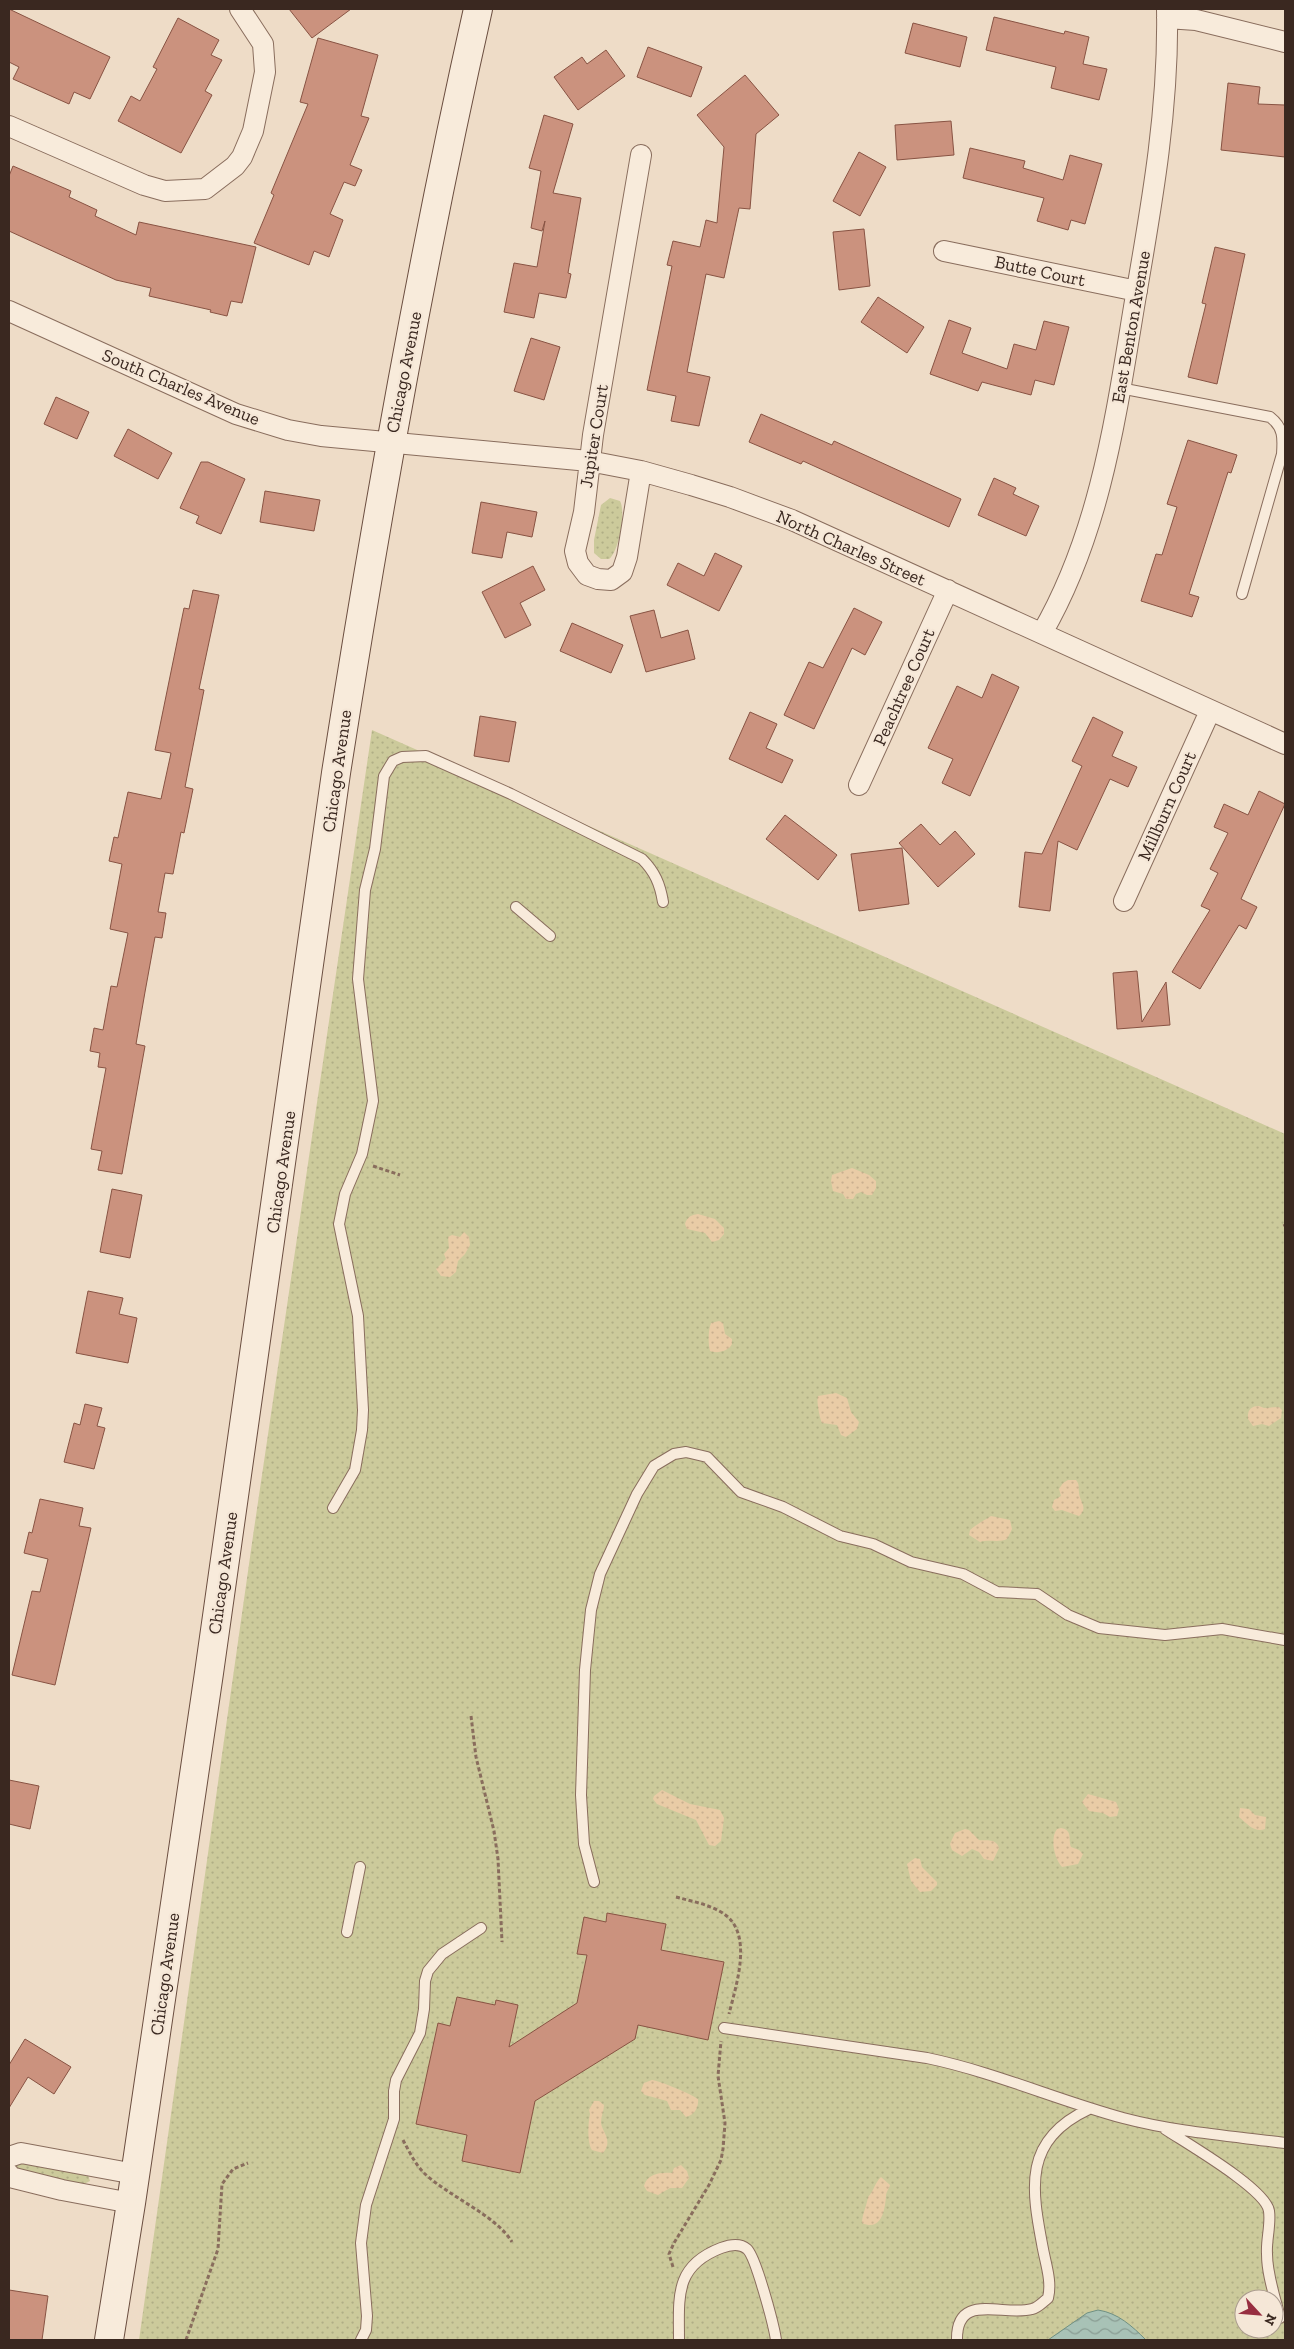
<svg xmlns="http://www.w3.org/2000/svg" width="1294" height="2349" viewBox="0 0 1294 2349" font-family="'Zilla Slab',serif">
<defs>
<pattern id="green-dots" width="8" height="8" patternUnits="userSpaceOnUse" patternTransform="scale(1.25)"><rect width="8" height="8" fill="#ccca9b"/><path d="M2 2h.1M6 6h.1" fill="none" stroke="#b0ae85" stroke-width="1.8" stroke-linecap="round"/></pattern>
<pattern id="sand-dots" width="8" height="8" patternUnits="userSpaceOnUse" patternTransform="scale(1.25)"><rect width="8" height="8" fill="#e9cca6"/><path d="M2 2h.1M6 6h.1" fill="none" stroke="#c9af8f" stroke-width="1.8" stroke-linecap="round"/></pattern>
<pattern id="water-waves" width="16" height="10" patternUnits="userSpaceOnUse" patternTransform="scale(1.25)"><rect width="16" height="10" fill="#a8c2b6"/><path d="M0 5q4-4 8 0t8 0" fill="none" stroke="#8a9e94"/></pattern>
</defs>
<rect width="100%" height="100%" fill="#eedcc7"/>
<!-- green -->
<path fill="url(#green-dots)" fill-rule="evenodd" d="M 610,498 L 620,501 C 626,511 619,552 609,559 L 601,559 L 594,553 L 594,540 L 601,505 Z
M 372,730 L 1285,1134 L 1285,2340 L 139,2340 L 253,1536 ZM 1244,2299 L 1274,2299 L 1274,2329 L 1244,2329 Z
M 15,2160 L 88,2175 L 90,2181 L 82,2185 L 14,2171 L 12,2165 Z"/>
<!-- sand -->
<path fill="url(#sand-dots)" d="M 852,1168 L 869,1175 L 876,1181 L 876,1188 L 872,1195 L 867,1195 L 861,1192 L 856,1194 L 853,1199 L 846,1199 L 843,1194 L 833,1191 L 831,1181 L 832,1175 Z
M 698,1214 L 715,1219 L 724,1228 L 724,1234 L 719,1240 L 712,1242 L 705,1233 L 687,1229 L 685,1224 C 687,1217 691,1215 698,1214 Z
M 464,1232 L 469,1237 L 470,1245 L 465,1254 L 458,1261 L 456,1272 L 450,1277 L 441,1276 L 436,1269 L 446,1259 L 444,1254 L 449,1248 L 448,1237 L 452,1235 L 460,1237 Z
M 719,1321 L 723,1323 L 725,1334 L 732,1339 L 732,1344 C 729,1351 717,1354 710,1351 C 708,1343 708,1331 711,1323 Z
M 836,1393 L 847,1398 L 851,1412 L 859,1422 L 857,1429 L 846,1437 L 841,1435 L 837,1425 L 822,1423 C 820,1419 816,1401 818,1396 Z
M 1259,1406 L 1264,1408 L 1279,1407 L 1282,1410 L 1281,1418 L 1269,1426 L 1262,1424 L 1253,1426 L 1248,1419 C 1247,1410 1251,1406 1259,1406 Z
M 1068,1480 L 1076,1480 C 1080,1485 1078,1487 1079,1492 C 1079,1501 1089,1508 1079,1516 L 1062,1510 L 1055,1511 L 1052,1507 L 1054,1500 L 1061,1496 L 1059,1489 L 1063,1483 Z
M 991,1516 L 1010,1520 L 1012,1529 L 1007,1539 C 999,1543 989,1539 980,1542 L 969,1535 L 970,1530 C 977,1524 983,1521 991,1516 Z
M 662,1790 L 690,1804 L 720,1810 L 724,1818 L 721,1841 L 715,1846 L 709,1845 L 696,1820 L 657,1804 L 653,1799 L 654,1796 Z
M 1088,1794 L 1116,1802 L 1119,1809 L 1117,1816 L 1110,1817 L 1103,1813 L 1089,1811 L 1082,1802 Z
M 1240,1808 L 1249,1809 L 1255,1815 L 1266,1817 L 1265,1829 C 1253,1833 1247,1823 1239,1817 Z
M 1061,1828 C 1073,1830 1068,1839 1071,1847 L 1079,1850 L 1083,1854 L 1078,1864 L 1062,1867 C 1054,1858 1050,1838 1057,1829 Z
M 965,1829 L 969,1830 L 979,1840 C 987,1841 996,1838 999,1848 L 993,1861 L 984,1859 L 979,1852 L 972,1849 L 962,1856 L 952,1850 L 950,1844 L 955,1833 Z
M 915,1858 L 920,1859 L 922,1867 L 937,1882 L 937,1885 L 931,1891 L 920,1892 L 911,1881 L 907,1864 Z
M 652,2080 C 658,2080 693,2095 698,2099 C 699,2108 694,2115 686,2117 L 680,2110 L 671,2110 L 667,2101 L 645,2095 L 641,2091 L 644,2083 Z
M 594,2101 L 599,2101 L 604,2105 C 604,2111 601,2116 601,2122 C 601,2131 614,2140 603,2153 L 592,2150 C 587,2143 588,2123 590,2114 L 589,2110 Z
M 681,2165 L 687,2171 L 689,2178 L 682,2188 L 670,2188 L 658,2195 L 647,2191 L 644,2186 C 647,2174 660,2172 672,2173 L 674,2168 Z
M 881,2177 L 890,2185 C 889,2189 886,2192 886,2196 C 885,2209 882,2232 862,2223 C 862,2215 867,2205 868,2197 C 874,2191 874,2184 881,2177 Z"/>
<!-- water -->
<path fill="url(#water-waves)" stroke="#6f9082" d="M 1098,2310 C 1118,2313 1132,2326 1146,2340 L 1048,2340 L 1087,2313 Z"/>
<!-- building -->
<path fill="#cb927e" stroke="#885343" d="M 9,9 L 110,57 L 90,99 L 74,92 L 69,104 L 13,79 L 19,67 L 9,62 Z
M 289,9 L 351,9 L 312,38 Z
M 994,17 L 1064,34 L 1065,31 L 1089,37 L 1083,64 L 1107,69 L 1099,100 L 1051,88 L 1056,67 L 986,50 Z
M 178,18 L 219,40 L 211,55 L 222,60 L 205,91 L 212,95 L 181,153 L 118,121 L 131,96 L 140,101 L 157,69 L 153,67 Z
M 913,23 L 967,37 L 960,67 L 905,53 Z
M 318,38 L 378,55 L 361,116 L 369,118 L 350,165 L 362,170 L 355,186 L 344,182 L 330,214 L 343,220 L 329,257 L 314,251 L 309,265 L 254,243 L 274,195 L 271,193 L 308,104 L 300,102 Z
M 648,47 L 702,67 L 691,97 L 637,77 Z
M 606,50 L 625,76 L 578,110 L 554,77 L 582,57 L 587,64 Z
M 745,75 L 779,115 L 756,134 L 750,209 L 739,208 L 724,278 L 706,274 L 687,372 L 710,377 L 699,426 L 671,421 L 676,396 L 647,390 L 672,266 L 667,265 L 673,241 L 700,247 L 706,220 L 717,223 L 724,147 L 697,115 Z
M 1228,83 L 1260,87 L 1258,104 L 1285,105 L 1285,157 L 1221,150 Z
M 544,115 L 573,124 L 553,193 L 581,198 L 568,273 L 571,274 L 566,298 L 539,293 L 534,318 L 504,312 L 514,263 L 537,267 L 545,221 L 542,231 L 531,228 L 541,171 L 529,168 Z
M 951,121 L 954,155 L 897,160 L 895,125 Z
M 970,148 L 1025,161 L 1023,168 L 1063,180 L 1070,155 L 1102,164 L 1085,224 L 1071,220 L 1068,230 L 1037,221 L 1044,198 L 963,178 Z
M 859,152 L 886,167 L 860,216 L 833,201 Z
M 13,166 L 71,191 L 69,197 L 97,210 L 95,216 L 136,235 L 139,222 L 256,247 L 242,303 L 231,301 L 227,316 L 210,312 L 211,310 L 149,296 L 151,288 L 116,280 L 9,231 L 9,176 Z
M 864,229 L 870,286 L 839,290 L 833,232 Z
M 1215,247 L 1245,254 L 1217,384 L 1188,377 L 1206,304 L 1202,303 Z
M 878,297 L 924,327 L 907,353 L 861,322 Z
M 949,320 L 971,328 L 962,353 L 1007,369 L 1014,344 L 1036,350 L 1044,321 L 1069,327 L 1054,385 L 1035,380 L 1031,395 L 982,382 L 978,391 L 930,374 Z
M 531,338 L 560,347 L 544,400 L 514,391 Z
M 56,397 L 89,412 L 77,439 L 44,424 Z
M 761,414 L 832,445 L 834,441 L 961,499 L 949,527 L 803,461 L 801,464 L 749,442 Z
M 128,429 L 172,453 L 158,479 L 114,456 Z
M 1188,440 L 1237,455 L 1231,473 L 1228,472 L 1189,594 L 1199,597 L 1192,617 L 1141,601 L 1156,554 L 1162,555 L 1177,507 L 1167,504 Z
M 201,462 L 208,462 L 245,479 L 221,534 L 196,523 L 199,516 L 180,508 Z
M 994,478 L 1016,488 L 1013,494 L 1039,506 L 1026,536 L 978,515 Z
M 265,491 L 320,500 L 314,531 L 260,522 Z
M 481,502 L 537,512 L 532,537 L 507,532 L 502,558 L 472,553 Z
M 715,553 L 742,566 L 719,611 L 667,585 L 678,563 L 704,576 Z
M 533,566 L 545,590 L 520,603 L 531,625 L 505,638 L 482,592 Z
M 193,590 L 219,595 L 199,689 L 204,690 L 185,787 L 193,789 L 184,833 L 181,832 L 173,874 L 165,873 L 158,912 L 166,913 L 162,938 L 155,937 L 145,992 L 136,1044 L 145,1046 L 122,1174 L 98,1170 L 102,1151 L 91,1149 L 106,1068 L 98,1067 L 100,1053 L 90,1051 L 94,1028 L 103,1030 L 111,986 L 117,987 L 128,933 L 110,929 L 122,864 L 109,861 L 114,837 L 118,838 L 128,792 L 161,799 L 171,753 L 155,750 L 184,608 L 189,609 Z
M 854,608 L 882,622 L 865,655 L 852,648 L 814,729 L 784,715 L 809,662 L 823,668 Z
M 654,610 L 661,638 L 688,630 L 695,659 L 646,672 L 630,616 Z
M 572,623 L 623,645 L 611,673 L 560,651 Z
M 992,674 L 1019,687 L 970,796 L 942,783 L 953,759 L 928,748 L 957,686 L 982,698 Z
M 750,712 L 777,724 L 766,748 L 793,760 L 782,783 L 729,759 Z
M 480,716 L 516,722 L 509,762 L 474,756 Z
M 1093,717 L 1123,732 L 1112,756 L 1137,767 L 1128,787 L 1110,779 L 1077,850 L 1058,841 L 1050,911 L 1019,907 L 1025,852 L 1042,854 L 1082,766 L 1072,761 Z
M 1259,791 L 1285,804 L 1241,899 L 1257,907 L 1246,929 L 1239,925 L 1200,989 L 1172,972 L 1210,910 L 1201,906 L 1218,873 L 1210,869 L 1228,833 L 1214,827 L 1224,804 L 1248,815 Z
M 785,815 L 837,855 L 818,880 L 766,839 Z
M 921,824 L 940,845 L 955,831 L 975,854 L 938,887 L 899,843 Z
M 902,848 L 909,904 L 859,911 L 851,854 Z
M 1137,971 L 1142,1022 L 1166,982 L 1170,1025 L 1117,1029 L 1113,973 Z
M 112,1189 L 142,1195 L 130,1258 L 100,1252 Z
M 88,1291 L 123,1298 L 119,1314 L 137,1318 L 128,1363 L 76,1353 Z
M 85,1404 L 102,1408 L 97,1426 L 105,1428 L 94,1469 L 64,1462 L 74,1423 L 80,1425 Z
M 40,1499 L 83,1508 L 79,1526 L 91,1528 L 55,1685 L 12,1675 L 32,1591 L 40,1592 L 48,1559 L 24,1553 L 29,1532 L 32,1533 Z
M 9,1780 L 39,1786 L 30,1829 L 9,1824 Z
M 607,1913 L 666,1924 L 661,1950 L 724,1962 L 708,2040 L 638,2025 L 635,2039 L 535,2101 L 520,2173 L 462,2161 L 467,2135 L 416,2124 L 438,2023 L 450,2026 L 457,1997 L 495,2005 L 496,2000 L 518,2005 L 509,2047 L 577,2003 L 587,1955 L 577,1954 L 584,1917 L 606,1922 Z
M 25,2039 L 71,2067 L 54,2094 L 28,2077 L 9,2108 L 9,2065 Z
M 9,2290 L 48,2296 L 42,2340 L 9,2340 Z"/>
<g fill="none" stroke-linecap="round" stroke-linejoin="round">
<!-- lane casing -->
<g stroke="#896d5d" stroke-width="12">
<path id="lane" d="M 1120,388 L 1270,417 C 1284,428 1283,438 1282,454 L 1242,594
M 516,907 L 550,936
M 333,1508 L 355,1470 L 362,1430 L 363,1410 L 358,1316 L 339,1224 L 345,1194 L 362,1154 L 373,1101 L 358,979 L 365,890 L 375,849 L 384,776 L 393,761 L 402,757 L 426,756 L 511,794 L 642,859 C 655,872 660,884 663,902
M 594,1882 L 584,1844 L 581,1795 L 585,1670 L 591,1610 L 600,1574 L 637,1494 L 654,1466 L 674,1454 L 686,1452 L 707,1457 L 741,1492 L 783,1507 L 840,1536 L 873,1544 L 911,1562 L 963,1574 L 997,1592 L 1037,1594 L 1068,1615 L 1099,1628 L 1165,1635 L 1222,1629 L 1285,1640
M 347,1932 L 360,1867
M 724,2028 L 927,2058 C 994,2072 1057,2100 1123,2118 C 1176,2132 1231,2136 1285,2143
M 1165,2129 C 1186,2143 1266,2189 1269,2211 C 1271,2225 1266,2240 1267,2254 C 1267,2275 1275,2297 1280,2318
M 361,2340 L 366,2330 L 367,2316 L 361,2243 L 366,2205 L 394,2119 L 394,2091 L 396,2080 L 420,2033 L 424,2009 L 425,1981 L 428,1971 L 442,1954 L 481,1928
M 679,2340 C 679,2297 674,2266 721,2248 C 729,2245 740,2243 747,2249 C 756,2257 774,2326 776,2340
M 957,2340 C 956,2291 1004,2317 1032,2309 C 1038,2308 1043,2302 1048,2298 C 1052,2282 1046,2265 1043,2249 C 1031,2187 1023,2140 1089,2109"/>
</g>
<!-- street casing -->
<g stroke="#896d5d" stroke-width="22">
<path id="street" d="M 1167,18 L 1196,20 L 1285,42
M 9,126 L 144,185 L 165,191 L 205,189 L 235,166 L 242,157 L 253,131 L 265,72 L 263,44 L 240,9
M 944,251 L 1137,291
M 9,311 L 236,414 L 288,430 L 321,436 L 589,461 L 641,471 L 691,485 L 730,497 L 792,520 L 1285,744
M 641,471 L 627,557 L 622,572 L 611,580 L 598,579 L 587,575 L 578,563 L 575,551 L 584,512 L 593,435 L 641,155
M 1042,633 C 1101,531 1116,415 1135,301 C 1152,203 1169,108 1167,9
M 859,785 L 948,590
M 1124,901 L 1210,711
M 9,2157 L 21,2153 L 135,2174
M 9,2174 L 10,2177 L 62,2190 L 131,2203"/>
</g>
<!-- secondary casing -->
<g stroke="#6b4e40" stroke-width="30">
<path id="secondary" d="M 109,2340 L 131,2203 L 209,1673 L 336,773 C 376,517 421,262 478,9"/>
</g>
<!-- path -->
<path stroke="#896d5d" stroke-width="3" stroke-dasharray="4 2.5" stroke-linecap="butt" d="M 373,1166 L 400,1175
M 1284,1224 L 1285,1226
M 471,1716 L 476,1757 L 494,1831 L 498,1859 L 502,1942
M 676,1897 C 691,1901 707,1904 721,1912 C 755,1931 736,1985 729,2014
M 403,2140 C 409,2151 415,2164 424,2173 C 448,2196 497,2216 512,2242
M 673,2267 L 669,2254 L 674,2243 L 709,2185 L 721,2160 L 723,2149 L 725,2123 L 718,2076 L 721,2041
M 186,2340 L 218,2249 L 222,2184 L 233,2169 L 248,2163"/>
<!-- lane -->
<use href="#lane" stroke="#f8ebdb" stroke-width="10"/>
<!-- street -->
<use href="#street" stroke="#f8ebdb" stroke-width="20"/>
<!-- secondary -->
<use href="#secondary" stroke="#f8ebdb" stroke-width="28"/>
</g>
<g text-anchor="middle" stroke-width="4.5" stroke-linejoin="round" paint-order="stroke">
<!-- street labels -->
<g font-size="18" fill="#3a2820" stroke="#f5e7d7">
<text transform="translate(1040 271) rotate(12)" y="6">Butte Court</text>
<text transform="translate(1131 327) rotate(-80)" y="6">East Benton Avenue</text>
<text transform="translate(404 372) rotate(-79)" y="6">Chicago Avenue</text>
<text transform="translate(181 387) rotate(23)" y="6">South Charles Avenue</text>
<text transform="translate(594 436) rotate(-81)" y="6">Jupiter Court</text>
<text transform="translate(851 548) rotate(24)" y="6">North Charles Street</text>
<text transform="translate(904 687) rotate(-66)" y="6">Peachtree Court</text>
<text transform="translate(337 771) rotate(-82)" y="6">Chicago Avenue</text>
<text transform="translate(1167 806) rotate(-66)" y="6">Millburn Court</text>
<text transform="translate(281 1172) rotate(-82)" y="6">Chicago Avenue</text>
<text transform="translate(223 1573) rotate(-82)" y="6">Chicago Avenue</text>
<text transform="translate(165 1974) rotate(-82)" y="6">Chicago Avenue</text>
</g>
</g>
<!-- border -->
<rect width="1294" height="2349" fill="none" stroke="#3a2820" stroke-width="20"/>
<!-- north arrow -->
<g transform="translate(1259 2314) rotate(116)"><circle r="24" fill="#f5e7d7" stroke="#aa9b8e"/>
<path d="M0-4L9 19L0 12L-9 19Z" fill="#972e40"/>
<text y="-8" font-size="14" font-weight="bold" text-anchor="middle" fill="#3a2820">N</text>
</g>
</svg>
